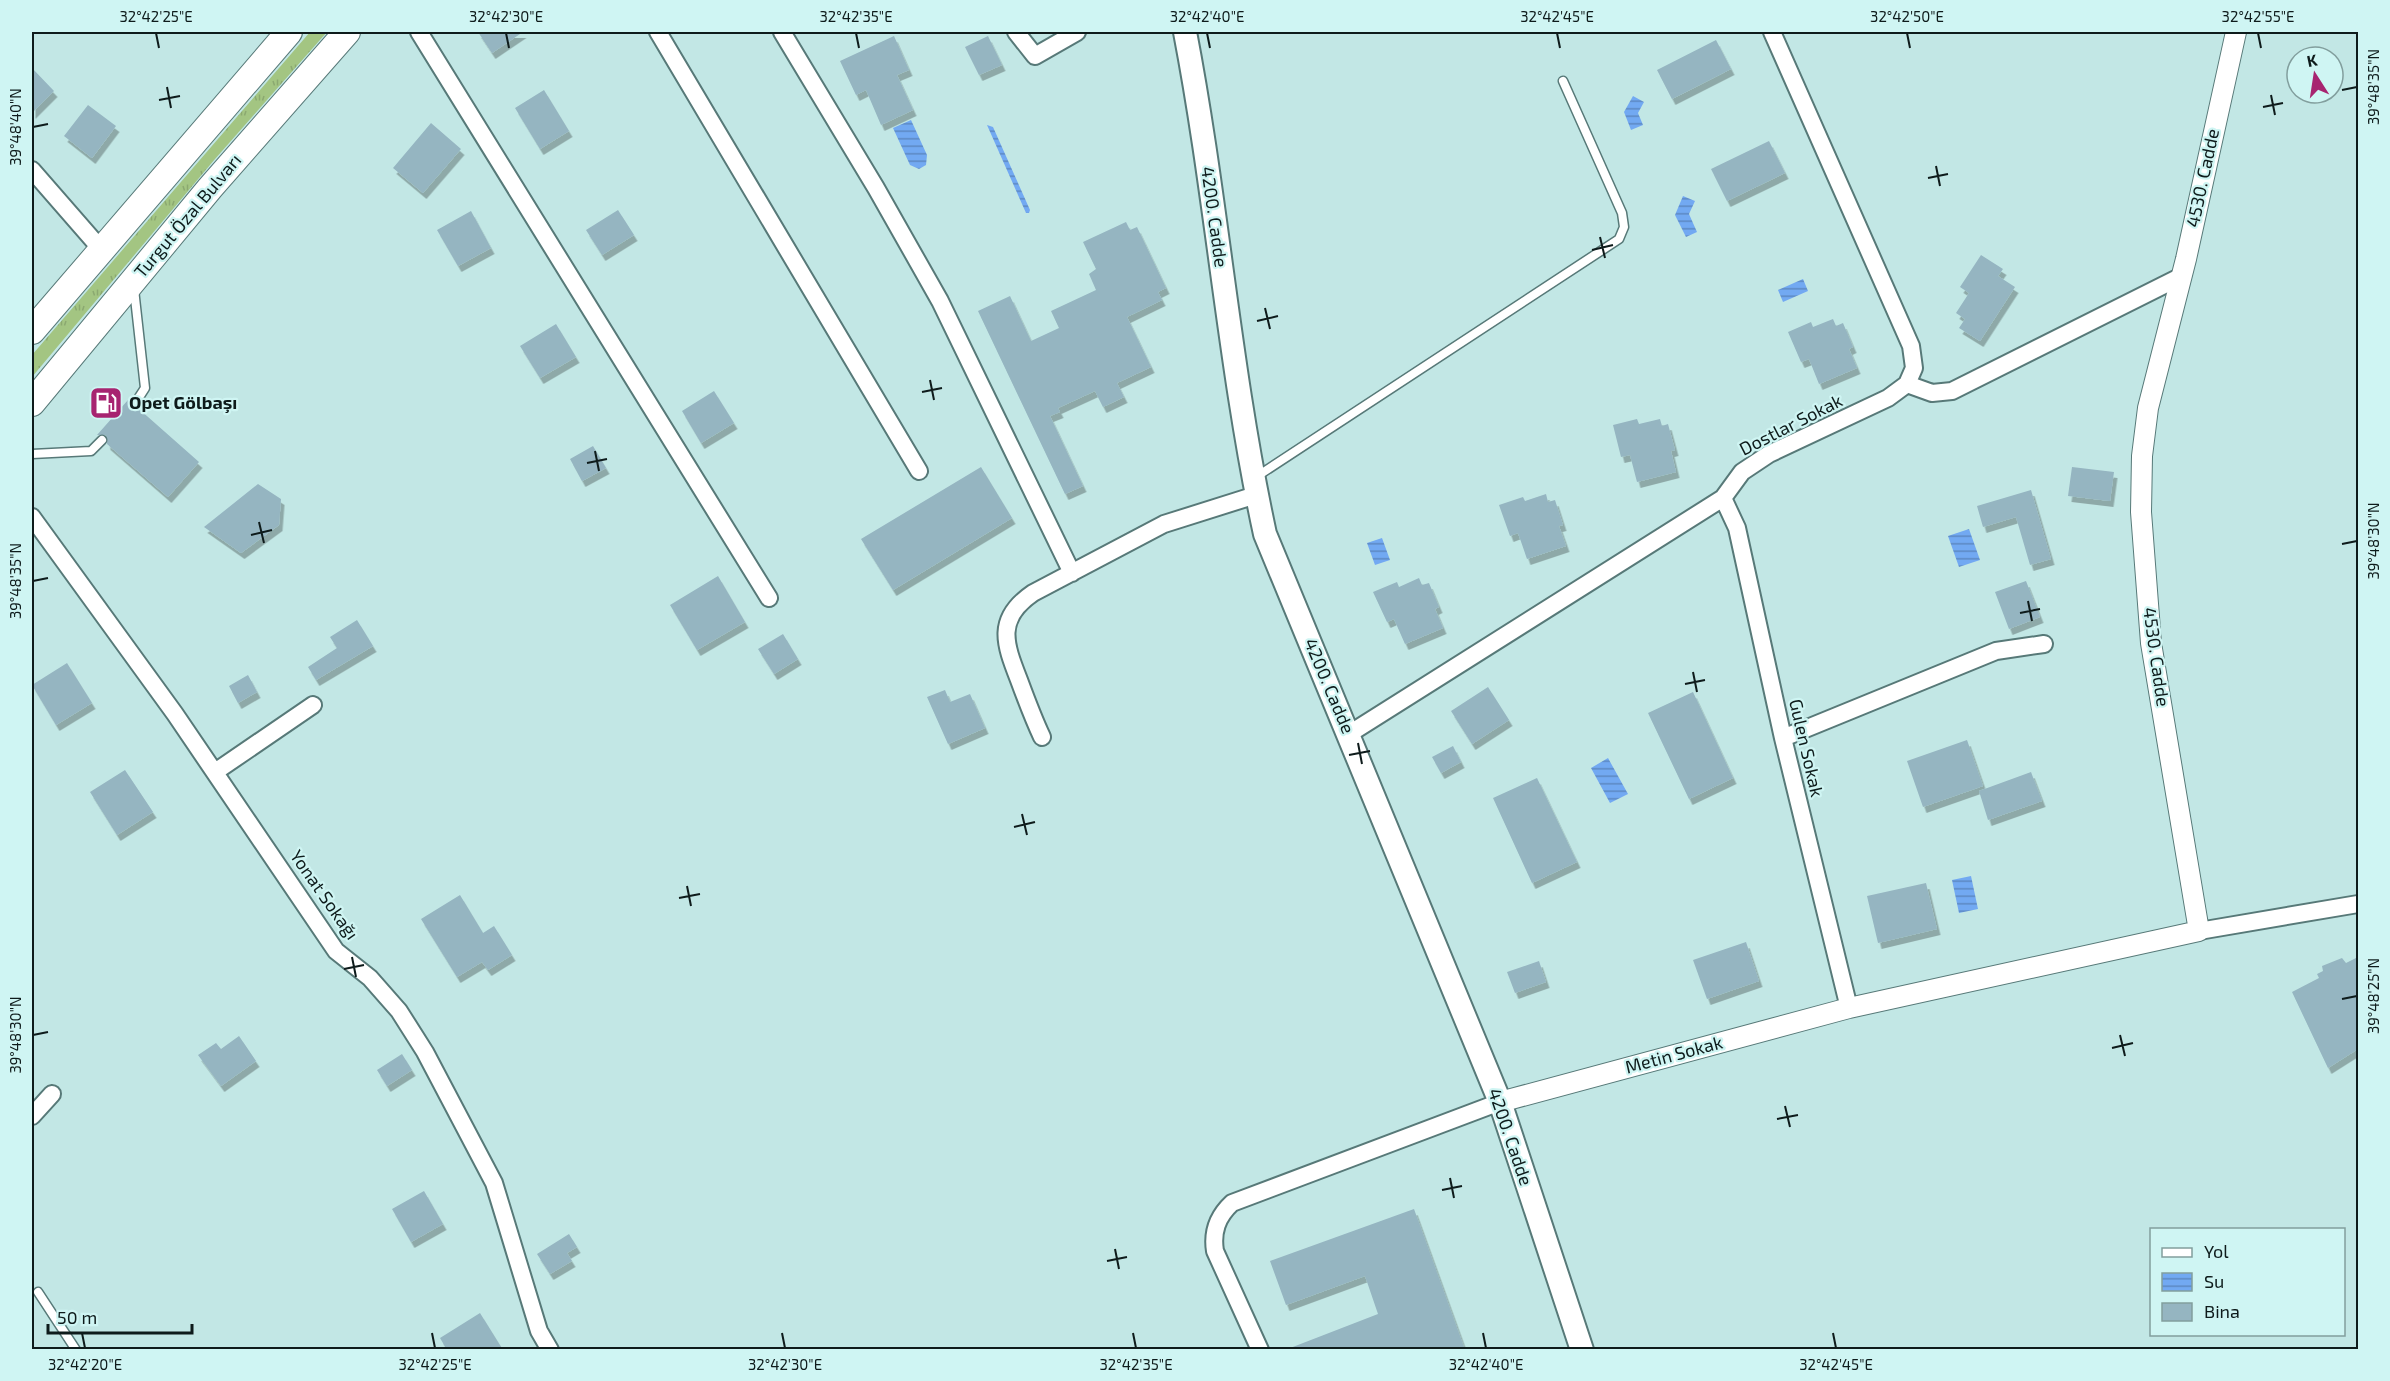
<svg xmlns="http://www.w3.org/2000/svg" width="2390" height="1381" viewBox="0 0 2390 1381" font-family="'Exo 2',sans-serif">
<defs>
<pattern id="grass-tufts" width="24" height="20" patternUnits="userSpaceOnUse" patternTransform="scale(1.5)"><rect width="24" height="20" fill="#a3c582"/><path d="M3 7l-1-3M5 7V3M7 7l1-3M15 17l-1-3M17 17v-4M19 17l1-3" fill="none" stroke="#8ba970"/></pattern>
<pattern id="water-rules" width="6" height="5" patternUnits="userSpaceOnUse" patternTransform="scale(1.5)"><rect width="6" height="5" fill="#72a9f2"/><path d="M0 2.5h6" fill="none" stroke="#5c89c3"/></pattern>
<filter id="shadow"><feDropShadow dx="3.5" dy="6" stdDeviation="0" flood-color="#0004"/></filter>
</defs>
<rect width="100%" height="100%" fill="#c2e7e5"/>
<!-- grass -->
<path fill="url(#grass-tufts)" d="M 310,32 L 327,32 L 215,159 L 32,377 L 32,355 Z"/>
<!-- water -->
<path fill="url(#water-rules)" d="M 1633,96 L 1644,102 L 1638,113 L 1643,125 L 1631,130 L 1624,112 Z
M 911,120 L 927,155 L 926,165 L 919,169 L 910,165 L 893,128 Z
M 987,125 L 993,127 L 1030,210 L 1029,213 L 1026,213 Z
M 1683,196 L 1695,201 L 1689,214 L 1697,232 L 1686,237 L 1675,215 Z
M 1803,279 L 1808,291 L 1783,302 L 1778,290 Z
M 1969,529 L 1980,560 L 1959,567 L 1948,536 Z
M 1382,538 L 1390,560 L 1375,565 L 1367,543 Z
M 1608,758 L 1628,794 L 1610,803 L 1591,768 Z
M 1971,876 L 1978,909 L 1959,913 L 1952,880 Z"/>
<!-- building -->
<path fill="#95b5c1" filter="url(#shadow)" d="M 478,32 L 523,32 L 492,53 Z
M 894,36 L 909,70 L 897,75 L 913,110 L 881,125 L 866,90 L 856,95 L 840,61 Z
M 988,36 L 1002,65 L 979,75 L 965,47 Z
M 1716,40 L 1731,69 L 1672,99 L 1657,70 Z
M 32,68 L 54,91 L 32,113 Z
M 544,90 L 569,131 L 540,149 L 515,108 Z
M 88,105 L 116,126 L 92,158 L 64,136 Z
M 431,123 L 461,149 L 423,193 L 393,168 Z
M 1769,141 L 1785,173 L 1727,201 L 1711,169 Z
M 618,210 L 634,235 L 602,255 L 586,230 Z
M 471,211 L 491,248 L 458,266 L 437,230 Z
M 1126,222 L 1130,230 L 1137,227 L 1166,288 L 1158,292 L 1162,300 L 1127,317 L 1151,367 L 1117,383 L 1124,397 L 1103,407 L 1095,391 L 1058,408 L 1060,412 L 1050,416 L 1083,486 L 1065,494 L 978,311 L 1010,296 L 1031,341 L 1059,328 L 1051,311 L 1096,290 L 1089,274 L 1096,269 L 1083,242 Z
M 1981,255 L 2003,269 L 1998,276 L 2015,287 L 1980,341 L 1959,328 L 1965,319 L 1956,313 L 1969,293 L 1960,287 Z
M 1833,319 L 1836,326 L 1843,323 L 1853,347 L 1849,349 L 1857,368 L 1819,384 L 1809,359 L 1801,362 L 1788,332 L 1811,322 L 1813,327 Z
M 556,324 L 576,357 L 540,378 L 520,346 Z
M 714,391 L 734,423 L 701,443 L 682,411 Z
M 128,400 L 130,410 L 139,409 L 199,462 L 168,497 L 107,444 L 106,435 L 97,435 Z
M 1637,419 L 1639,424 L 1660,419 L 1662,426 L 1668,424 L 1675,450 L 1671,451 L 1676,472 L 1637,482 L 1630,455 L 1621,457 L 1613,425 Z
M 593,446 L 606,468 L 582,481 L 570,459 Z
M 981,467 L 1012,518 L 893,590 L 861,539 Z
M 2072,467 L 2114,472 L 2110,501 L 2068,496 Z
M 258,484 L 281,499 L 279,525 L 241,553 L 204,527 Z
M 2031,490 L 2051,559 L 2030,565 L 2016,517 L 1983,527 L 1977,506 Z
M 1546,494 L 1548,502 L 1555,500 L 1563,525 L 1559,526 L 1566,546 L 1527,559 L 1518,533 L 1510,536 L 1499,505 L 1523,497 L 1525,501 Z
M 718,576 L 745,622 L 697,650 L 670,605 Z
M 1419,578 L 1422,585 L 1429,583 L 1439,607 L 1435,609 L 1443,628 L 1405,644 L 1394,619 L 1387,622 L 1373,592 L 1397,582 L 1399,587 Z
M 2026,581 L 2040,617 L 2009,629 L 1995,592 Z
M 357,620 L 373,646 L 316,680 L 308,667 L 337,648 L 330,637 Z
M 783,634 L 798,659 L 774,674 L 758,649 Z
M 67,663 L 92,703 L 56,725 L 32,685 Z
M 248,675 L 257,692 L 238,703 L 229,686 Z
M 1488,687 L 1509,720 L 1472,744 L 1451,711 Z
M 945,690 L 950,702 L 970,694 L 985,728 L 948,744 L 927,697 Z
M 1693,692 L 1733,778 L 1689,799 L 1648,713 Z
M 1967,740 L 1983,786 L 1923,807 L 1907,761 Z
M 1453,746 L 1461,762 L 1441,773 L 1432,757 Z
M 125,770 L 153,812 L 117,835 L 90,792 Z
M 2031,772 L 2042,801 L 1988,820 L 1979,791 Z
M 1537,778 L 1577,862 L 1532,883 L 1493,798 Z
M 1926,883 L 1937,929 L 1878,943 L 1867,896 Z
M 460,895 L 483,933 L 494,926 L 512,955 L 488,970 L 482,962 L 457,977 L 421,919 Z
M 1746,942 L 1759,981 L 1707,999 L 1693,960 Z
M 2358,957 L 2358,1049 L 2328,1068 L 2292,992 L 2319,978 L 2317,974 L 2323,971 L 2322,966 L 2342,958 L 2346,963 Z
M 1539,961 L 1546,982 L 1515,993 L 1507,972 Z
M 239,1036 L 256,1061 L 221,1086 L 198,1055 L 216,1043 L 221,1049 Z
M 402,1054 L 412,1070 L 387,1086 L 377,1070 Z
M 424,1191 L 443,1224 L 411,1242 L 392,1209 Z
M 1414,1209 L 1465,1350 L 1285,1350 L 1378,1314 L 1365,1276 L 1286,1305 L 1270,1261 Z
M 569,1234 L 577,1247 L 567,1253 L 572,1261 L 550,1274 L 537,1254 Z
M 480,1313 L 503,1350 L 447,1350 L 440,1338 Z"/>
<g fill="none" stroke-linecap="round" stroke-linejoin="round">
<!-- service casing -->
<g stroke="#577978" stroke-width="11">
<path id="service" d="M 134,405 L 145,388 L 134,289
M 32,454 L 91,451 L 102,440
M 1256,477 L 1619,239 L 1624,227 L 1622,213 L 1563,81
M 38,1292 L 76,1350"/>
</g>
<!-- minor casing -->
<g stroke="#577978" stroke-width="20">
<path id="minor" d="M 419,32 L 769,598
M 658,32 L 919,471
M 782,32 L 876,188 L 940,301 L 1072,573
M 1016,32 L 1035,56 L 1077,32
M 32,170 L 100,248
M 1907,384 L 1932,393 L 1952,391 L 2182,276
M 1723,498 L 1737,528 L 1783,738 L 1849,1008
M 32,517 L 175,714 L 336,951 L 370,978 L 399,1011 L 425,1052 L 494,1183 L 539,1331 L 550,1350
M 1349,734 L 1723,498 L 1742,472 L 1769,454 L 1888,398 L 1907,384 L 1914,368 L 1911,346 L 1772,32
M 1042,737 C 1033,718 1026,699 1019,680 C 1005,644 995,619 1033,593 L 1164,524 L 1256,495
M 1783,738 L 1996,651 L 2044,644
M 215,772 L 313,705
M 2199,931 L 2358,904
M 32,1116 L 52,1094
M 1260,1350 L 1215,1251 C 1212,1232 1217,1217 1232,1203 L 1500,1102"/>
</g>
<!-- tertiary casing -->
<g stroke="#577978" stroke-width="22">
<path id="tertiary" d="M 1500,1102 L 1849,1008 L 2199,931 L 2151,643 L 2141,512 L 2142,456 L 2148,408 L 2186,259 L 2236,32"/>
</g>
<!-- secondary casing -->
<g stroke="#577978" stroke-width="26">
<path id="secondary" d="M 1185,32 C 1217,198 1229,368 1265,534 L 1500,1102 L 1582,1350"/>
</g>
<!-- primary casing -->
<g stroke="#577978" stroke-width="28">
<path id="primary" d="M 32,331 L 289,32
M 32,403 L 210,188 L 347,32"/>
</g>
<!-- service -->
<use href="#service" stroke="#fff" stroke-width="8"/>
<!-- minor -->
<use href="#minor" stroke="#fff" stroke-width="16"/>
<!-- tertiary -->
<use href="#tertiary" stroke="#fff" stroke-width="20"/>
<!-- secondary -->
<use href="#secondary" stroke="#fff" stroke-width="22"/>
<!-- primary -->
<use href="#primary" stroke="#fff" stroke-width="26"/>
</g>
<!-- ticks -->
<path fill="none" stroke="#0e1b1b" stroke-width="2" d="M 156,33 L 159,48M 506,33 L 509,48M 856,33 L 859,48M 1207,33 L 1210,48M 1557,33 L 1560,48M 1907,33 L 1910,48M 2258,33 L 2261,48M 167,87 L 171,108M 2342,90 L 2357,87M 2271,95 L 2275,115M 159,100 L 180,96M 2263,107 L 2283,103M 33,127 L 48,124M 1936,166 L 1940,186M 1928,178 L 1948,174M 1600,237 L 1605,258M 1592,250 L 1613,245M 1265,308 L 1270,329M 1257,321 L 1278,316M 930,380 L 934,400M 922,392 L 942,388M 595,451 L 599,471M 587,463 L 607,459M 259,522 L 264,543M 251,535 L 272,530M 2342,544 L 2357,541M 33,581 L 48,578M 2028,601 L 2032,621M 2020,613 L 2040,609M 1693,672 L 1697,692M 1685,684 L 1705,680M 1358,743 L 1362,764M 1349,755 L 1370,751M 1022,814 L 1027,835M 1014,827 L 1035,822M 687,886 L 691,906M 679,898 L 700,894M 352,957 L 356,977M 344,969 L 364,965M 2342,999 L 2357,996M 33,1035 L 48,1032M 2120,1035 L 2125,1056M 2112,1048 L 2133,1043M 1785,1106 L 1790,1127M 1777,1119 L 1798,1115M 1450,1178 L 1454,1198M 1442,1190 L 1462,1186M 1115,1249 L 1119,1269M 1107,1261 L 1127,1257M 82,1333 L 85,1348M 432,1333 L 435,1348M 782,1333 L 785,1348M 1133,1333 L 1136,1348M 1483,1333 L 1486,1348M 1833,1333 L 1836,1348"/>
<!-- icons -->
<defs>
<g id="fuel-square" transform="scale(1.725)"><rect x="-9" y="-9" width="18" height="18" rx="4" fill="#a72470" stroke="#cff5f3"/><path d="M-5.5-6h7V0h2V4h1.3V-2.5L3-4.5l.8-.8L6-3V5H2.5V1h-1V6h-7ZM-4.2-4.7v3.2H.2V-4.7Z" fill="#fff"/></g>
</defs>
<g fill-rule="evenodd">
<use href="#fuel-square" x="106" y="403"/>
</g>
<g text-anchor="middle" stroke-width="4.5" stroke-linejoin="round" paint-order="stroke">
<!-- street labels -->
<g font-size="18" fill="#0e1b1b" stroke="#cff5f3">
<text transform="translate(2203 178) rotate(-78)" y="6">4530. Cadde</text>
<text transform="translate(188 216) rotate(-50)" y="6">Turgut Özal Bulvarı</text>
<text transform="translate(1214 217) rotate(82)" y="6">4200. Cadde</text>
<text transform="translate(1791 425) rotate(-27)" y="6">Dostlar Sokak</text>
<text transform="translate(2156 657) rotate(82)" y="6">4530. Cadde</text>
<text transform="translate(1329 686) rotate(67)" y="6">4200. Cadde</text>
<text transform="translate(1806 748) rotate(77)" y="6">Gulen Sokak</text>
<text transform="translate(324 895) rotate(55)" y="6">Yonat Sokağı</text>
<text transform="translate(1674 1055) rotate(-15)" y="6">Metin Sokak</text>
<text transform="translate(1510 1137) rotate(71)" y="6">4200. Cadde</text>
</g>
<!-- poi labels -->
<g font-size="18" font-weight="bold" fill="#0e1b1b" stroke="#cff5f3" text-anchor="start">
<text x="129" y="409">Opet Gölbaşı</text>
</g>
</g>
<!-- border -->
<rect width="2390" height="1381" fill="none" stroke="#cff5f3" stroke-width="66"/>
<!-- legend -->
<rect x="2150" y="1228" width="195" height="108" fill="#cff5f3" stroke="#829e9d" stroke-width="1.5"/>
<rect x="2162" y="1248" width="30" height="9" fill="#ffffff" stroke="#829e9d" stroke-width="1.5"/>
<text x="2204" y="1258" font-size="18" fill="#0e1b1b">Yol</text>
<rect x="2162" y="1273" width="30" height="18" fill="url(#water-rules)" stroke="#829e9d" stroke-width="1.5"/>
<text x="2204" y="1288" font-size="18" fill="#0e1b1b">Su</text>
<rect x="2162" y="1303" width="30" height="18" fill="#95b5c1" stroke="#829e9d" stroke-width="1.5"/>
<text x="2204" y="1318" font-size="18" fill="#0e1b1b">Bina</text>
<!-- north arrow -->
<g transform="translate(2315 75) rotate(348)"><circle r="28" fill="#cff5f3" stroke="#829e9d" stroke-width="1.5"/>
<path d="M0-4.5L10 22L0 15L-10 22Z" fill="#a72470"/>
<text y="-9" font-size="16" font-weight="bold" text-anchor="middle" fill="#0e1b1b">K</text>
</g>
<!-- scale -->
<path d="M48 1324v9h144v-9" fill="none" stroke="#0e1b1b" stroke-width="3"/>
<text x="57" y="1324" font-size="18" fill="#0e1b1b" stroke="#cff5f3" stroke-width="4.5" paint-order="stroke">50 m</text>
<rect x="33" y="33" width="2324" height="1315" fill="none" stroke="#0e1b1b" stroke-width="2"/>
<g font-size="15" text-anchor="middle" fill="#0e1b1b">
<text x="156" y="22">32°42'25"E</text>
<text x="506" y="22">32°42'30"E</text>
<text x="856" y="22">32°42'35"E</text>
<text x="1207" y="22">32°42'40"E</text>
<text x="1557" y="22">32°42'45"E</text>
<text x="1907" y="22">32°42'50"E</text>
<text x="2258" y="22">32°42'55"E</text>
<text transform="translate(2374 87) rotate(-90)" y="5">39°48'35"N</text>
<text transform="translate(16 127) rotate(-90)" y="5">39°48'40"N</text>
<text transform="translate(2374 541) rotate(-90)" y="5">39°48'30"N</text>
<text transform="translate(16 581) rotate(-90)" y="5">39°48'35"N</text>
<text transform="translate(2374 996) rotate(-90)" y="5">39°48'25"N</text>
<text transform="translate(16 1035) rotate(-90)" y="5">39°48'30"N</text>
<text x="85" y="1370">32°42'20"E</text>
<text x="435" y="1370">32°42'25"E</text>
<text x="785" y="1370">32°42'30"E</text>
<text x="1136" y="1370">32°42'35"E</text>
<text x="1486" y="1370">32°42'40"E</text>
<text x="1836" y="1370">32°42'45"E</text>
</g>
</svg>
